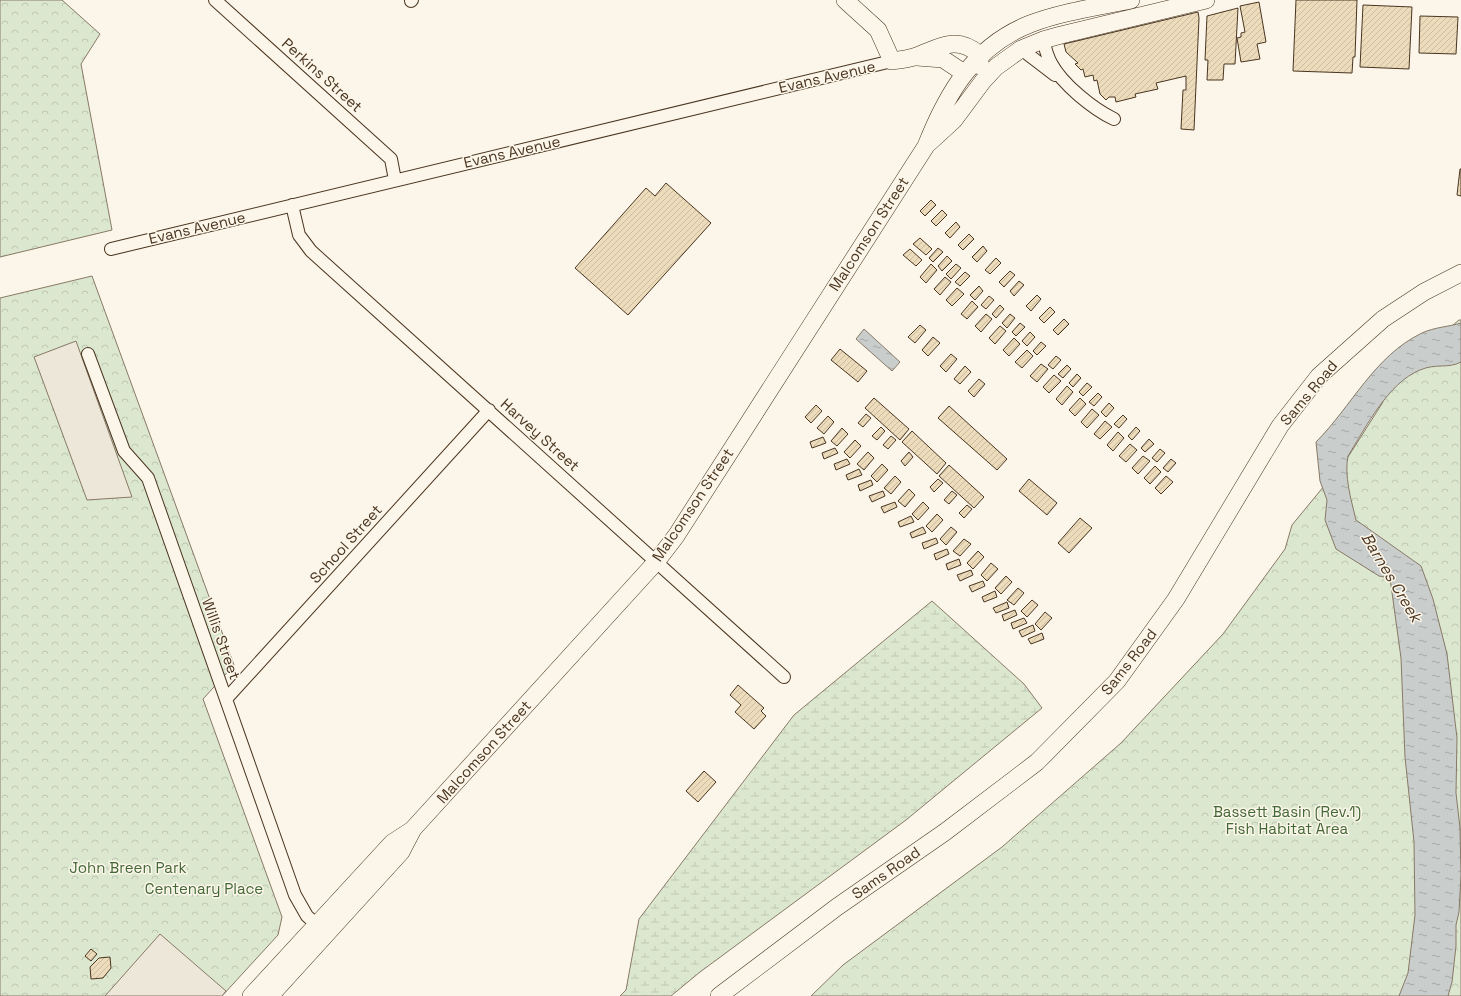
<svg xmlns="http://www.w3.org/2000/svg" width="1461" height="996" viewBox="0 0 1461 996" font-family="'Space Grotesk',sans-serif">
<defs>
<pattern id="wetland-marsh" width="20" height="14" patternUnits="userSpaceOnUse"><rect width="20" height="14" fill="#dce7d0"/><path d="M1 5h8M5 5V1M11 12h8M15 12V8" fill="none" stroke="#bec7b2"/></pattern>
<pattern id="park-crowns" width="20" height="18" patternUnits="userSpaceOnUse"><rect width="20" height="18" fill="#dce7d0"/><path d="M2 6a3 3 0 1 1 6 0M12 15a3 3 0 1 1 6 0" fill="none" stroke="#bec7b2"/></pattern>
<pattern id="water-ripples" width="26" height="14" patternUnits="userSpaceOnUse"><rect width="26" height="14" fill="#c9cecd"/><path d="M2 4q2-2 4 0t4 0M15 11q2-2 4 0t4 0" fill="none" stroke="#a5a8a6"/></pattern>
<pattern id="building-hatch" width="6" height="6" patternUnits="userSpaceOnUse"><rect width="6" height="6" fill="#ecdcbc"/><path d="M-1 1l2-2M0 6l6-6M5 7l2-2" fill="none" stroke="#ccbda1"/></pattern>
</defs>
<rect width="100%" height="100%" fill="#fbf6e9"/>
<!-- wetland -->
<path fill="url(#wetland-marsh)" stroke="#887966" d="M 932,601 L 1024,684 L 1042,708 L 906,820 L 700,972 L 671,996 L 620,996 L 626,990 L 639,919 L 794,715 Z"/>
<!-- park -->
<path fill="url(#park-crowns)" stroke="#887966" d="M 0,0 L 62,0 L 100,34 L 81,64 L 112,230 L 0,257 Z
M 92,276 L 234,665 L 203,699 L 282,917 L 278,935 L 222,996 L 0,996 L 0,298 Z
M 1459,320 L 1461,320 L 1461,996 L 811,996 L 843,965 L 1002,847 L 1121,743 L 1223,634 L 1285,549 L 1292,525 L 1348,457 L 1383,402 L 1378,388 Z"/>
<!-- parking -->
<path fill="#ede7d9" stroke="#887966" d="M 76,341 L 132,497 L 87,500 L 34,357 Z
M 160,934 L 226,991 L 222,996 L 105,996 Z"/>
<!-- water -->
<path fill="url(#water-ripples)" stroke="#887966" d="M 1461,323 L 1461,362 C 1448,369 1436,363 1420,370 C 1388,383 1366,427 1348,456 C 1344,476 1351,499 1356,520 L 1421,566 L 1433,599 L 1447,654 L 1457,738 L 1456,793 L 1460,828 L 1461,875 L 1459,912 L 1456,925 L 1456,946 L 1452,982 L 1448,996 L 1399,996 L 1408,973 L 1415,915 L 1414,842 L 1405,757 L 1401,658 L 1390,578 L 1379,576 L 1336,549 L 1325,520 L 1327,500 L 1320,481 L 1316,442 C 1352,406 1374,356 1422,333 C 1435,327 1448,327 1461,323 Z
M 864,329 L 900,362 L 892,371 L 856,339 Z"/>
<!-- building -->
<path fill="url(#building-hatch)" stroke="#4a3520" d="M 1296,0 L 1357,0 L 1355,57 L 1353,57 L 1352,73 L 1293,71 Z
M 1259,2 L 1266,42 L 1257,44 L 1260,59 L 1241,62 L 1237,38 L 1241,37 L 1241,33 L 1245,32 L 1240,6 Z
M 1363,5 L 1412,7 L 1409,69 L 1360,67 Z
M 1238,8 L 1235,64 L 1224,64 L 1223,80 L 1207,80 L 1208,60 L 1205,60 L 1207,16 Z
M 1198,12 L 1199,18 L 1194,130 L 1181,129 L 1183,90 L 1186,90 L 1186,76 L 1156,83 L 1158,89 L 1135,94 L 1136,97 L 1116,102 L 1115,97 L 1109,97 L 1106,100 L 1100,94 L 1097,80 L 1094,81 L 1093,75 L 1085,77 L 1083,69 L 1081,70 L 1075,64 L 1078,63 L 1066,52 L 1064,44 Z
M 1420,16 L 1458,17 L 1456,54 L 1419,53 Z
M 1460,169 L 1461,169 L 1461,196 L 1457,195 Z
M 666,183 L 711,223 L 628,315 L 575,268 L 646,188 L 655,196 Z
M 931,200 L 936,205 L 925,216 L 920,211 Z
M 942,210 L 947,215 L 936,226 L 931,221 Z
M 956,222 L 960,227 L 950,238 L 945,233 Z
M 969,234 L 974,239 L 963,250 L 958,245 Z
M 920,238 L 932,249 L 926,255 L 913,244 Z
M 983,246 L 987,251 L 977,262 L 972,257 Z
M 938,248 L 943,252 L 933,262 L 929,258 Z
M 910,249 L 922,260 L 916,266 L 903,255 Z
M 947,256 L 952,261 L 942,271 L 938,266 Z
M 996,258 L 1001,263 L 990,274 L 985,270 Z
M 931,264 L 937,270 L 926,283 L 920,277 Z
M 956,264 L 961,268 L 951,279 L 946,274 Z
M 1010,271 L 1015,275 L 1004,287 L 999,282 Z
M 965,272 L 970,276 L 960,286 L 955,282 Z
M 945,277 L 951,282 L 940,295 L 934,289 Z
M 1019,281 L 1024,285 L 1014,296 L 1010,291 Z
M 979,286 L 983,291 L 975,300 L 970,295 Z
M 957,288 L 964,294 L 952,306 L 946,300 Z
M 1037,295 L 1041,299 L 1031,311 L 1026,306 Z
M 989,296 L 994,300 L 986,309 L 981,305 Z
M 972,301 L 978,307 L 967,319 L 961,314 Z
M 1000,305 L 1004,309 L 996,318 L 992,314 Z
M 1050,307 L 1055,312 L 1044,323 L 1039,318 Z
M 986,314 L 992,319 L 981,332 L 975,326 Z
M 1010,314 L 1015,318 L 1007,328 L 1002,323 Z
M 1064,319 L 1069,324 L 1058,335 L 1053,330 Z
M 1020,323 L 1025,327 L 1016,336 L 1012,332 Z
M 920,325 L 926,330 L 915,343 L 908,337 Z
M 1000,326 L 1006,331 L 995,344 L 989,338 Z
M 1030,332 L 1035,337 L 1027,346 L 1022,341 Z
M 933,337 L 940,343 L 928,356 L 922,350 Z
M 1014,338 L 1020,344 L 1009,356 L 1003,350 Z
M 1041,342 L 1046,346 L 1037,355 L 1033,351 Z
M 840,349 L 867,371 L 858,382 L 831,360 Z
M 1027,350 L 1033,356 L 1022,368 L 1015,362 Z
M 951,354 L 957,359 L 946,372 L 940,366 Z
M 1056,356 L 1061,360 L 1053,369 L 1048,365 Z
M 1041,364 L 1048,369 L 1037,382 L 1030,376 Z
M 1067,365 L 1071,369 L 1063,378 L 1058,374 Z
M 965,366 L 971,372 L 960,384 L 954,379 Z
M 1077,374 L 1081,378 L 1073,387 L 1069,383 Z
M 1054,375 L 1061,381 L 1049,393 L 1043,387 Z
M 979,379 L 985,384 L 974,397 L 968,391 Z
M 1087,383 L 1092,387 L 1083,396 L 1079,392 Z
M 1067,386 L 1073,392 L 1062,405 L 1056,399 Z
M 1098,393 L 1102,397 L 1094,406 L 1089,402 Z
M 874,398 L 909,429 L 900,440 L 865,408 Z
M 1080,398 L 1086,404 L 1075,416 L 1069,410 Z
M 1109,403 L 1114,408 L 1106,417 L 1101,412 Z
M 816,405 L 822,411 L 811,423 L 805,417 Z
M 949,406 L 1007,459 L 997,470 L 938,418 Z
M 1092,409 L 1099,415 L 1087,428 L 1081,422 Z
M 866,414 L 871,418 L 863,427 L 858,423 Z
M 1123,415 L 1127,419 L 1119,428 L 1114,424 Z
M 828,416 L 834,422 L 824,434 L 817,428 Z
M 1105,421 L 1112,427 L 1100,439 L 1094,434 Z
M 881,427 L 885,431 L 877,440 L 872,436 Z
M 1136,427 L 1140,431 L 1132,440 L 1128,436 Z
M 842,428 L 848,434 L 837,446 L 831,441 Z
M 912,431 L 946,463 L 937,474 L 902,442 Z
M 1118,432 L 1124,438 L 1113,451 L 1107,445 Z
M 891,436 L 896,440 L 888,449 L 883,445 Z
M 823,437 L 826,443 L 812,448 L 810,442 Z
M 1149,439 L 1154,444 L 1145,452 L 1141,448 Z
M 855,440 L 861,446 L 850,458 L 844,452 Z
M 1130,444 L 1137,450 L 1126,462 L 1119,456 Z
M 835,448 L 838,453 L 824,459 L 822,453 Z
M 1160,449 L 1165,453 L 1157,462 L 1152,458 Z
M 868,452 L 874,458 L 864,470 L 857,464 Z
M 909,452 L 913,457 L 905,466 L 901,461 Z
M 1143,456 L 1150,461 L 1138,474 L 1132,468 Z
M 847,459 L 850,464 L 836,470 L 834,464 Z
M 1171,459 L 1176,463 L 1168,472 L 1163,468 Z
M 882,464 L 888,470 L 877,482 L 871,476 Z
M 949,465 L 984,497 L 974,508 L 939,476 Z
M 1155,466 L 1161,472 L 1150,484 L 1144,478 Z
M 859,469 L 862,475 L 848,480 L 846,475 Z
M 895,476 L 901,482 L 891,494 L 884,488 Z
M 1166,476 L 1173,482 L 1161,494 L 1155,488 Z
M 938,479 L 943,483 L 934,492 L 930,487 Z
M 1029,479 L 1057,503 L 1047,515 L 1019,491 Z
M 871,480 L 873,485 L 860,491 L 858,485 Z
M 909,489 L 915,495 L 905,507 L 898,501 Z
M 883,491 L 885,496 L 872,502 L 869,496 Z
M 952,491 L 957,495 L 949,504 L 944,500 Z
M 895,502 L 897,507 L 884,513 L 881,507 Z
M 923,502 L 929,508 L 918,520 L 912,514 Z
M 967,505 L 972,509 L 964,518 L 959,513 Z
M 937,514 L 943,520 L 932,532 L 926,526 Z
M 911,516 L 914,522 L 900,527 L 898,522 Z
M 1080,518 L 1092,528 L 1069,553 L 1058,543 Z
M 923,527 L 926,533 L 912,538 L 910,533 Z
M 951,527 L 957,532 L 946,545 L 940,539 Z
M 936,538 L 938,543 L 924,549 L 922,543 Z
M 964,539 L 971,544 L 960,556 L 953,551 Z
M 947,549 L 949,554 L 936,560 L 934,554 Z
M 978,551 L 984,557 L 973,569 L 967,563 Z
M 959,559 L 961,565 L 948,570 L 946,564 Z
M 991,563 L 998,569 L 987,581 L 981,575 Z
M 971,570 L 973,575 L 960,581 L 957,575 Z
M 1006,576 L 1012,582 L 1001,594 L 995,588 Z
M 983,581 L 985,586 L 972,592 L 969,586 Z
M 1018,588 L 1024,593 L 1014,605 L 1007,600 Z
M 995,591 L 997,597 L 984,602 L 982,597 Z
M 1032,600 L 1038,605 L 1027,617 L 1021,611 Z
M 1007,602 L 1009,608 L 996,613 L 993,608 Z
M 1015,610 L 1017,615 L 1004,621 L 1002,615 Z
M 1045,612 L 1052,618 L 1041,630 L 1035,624 Z
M 1024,618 L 1027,623 L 1013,629 L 1011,623 Z
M 1033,625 L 1035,631 L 1022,637 L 1019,631 Z
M 1042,633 L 1044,639 L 1031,644 L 1028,639 Z
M 738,685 L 764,708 L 761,711 L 766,716 L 754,729 L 735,712 L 741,705 L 730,695 Z
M 704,771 L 716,782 L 698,802 L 686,791 Z
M 91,949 L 97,954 L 91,961 L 85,956 Z
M 110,957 L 111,968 L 103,978 L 91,979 L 90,967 L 99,958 Z"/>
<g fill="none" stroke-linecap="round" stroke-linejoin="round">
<!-- street casing -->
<g stroke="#4a3520" stroke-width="14">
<path id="street" d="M 215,0 L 391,159 L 395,180
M 411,1 L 412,0
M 1043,40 C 1045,47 1047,56 1051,63 C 1062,84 1093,109 1114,119
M 1021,49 L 1055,75
M 292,205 L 299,235 L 311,251 L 784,677
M 111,249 L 892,61
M 88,354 L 124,451 L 148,478 L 295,895 L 307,916 L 322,929
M 226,699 L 489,410"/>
</g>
<!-- secondary casing -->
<g stroke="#4a3520" stroke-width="18">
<path id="secondary" d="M 845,0 L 878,30 L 892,61 C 899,60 907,59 914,57 C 939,48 956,34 980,55 L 980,66
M 917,57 L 943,59 L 964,73
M 929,143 L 954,120 L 983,81 L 996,67 L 1021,49 L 1043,40 L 1061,35 L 1206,0
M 251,996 L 392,843 L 412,830
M 270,996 L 401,852 L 413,829 L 656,562 L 676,536 L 926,146 C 947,93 974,46 1030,24 C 1061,12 1097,7 1131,0
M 719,996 L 837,907 L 945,832 L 1037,762 L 1117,681 L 1176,599 L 1280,426 L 1319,376 L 1383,319 L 1424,292 L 1461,273"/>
</g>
<!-- street -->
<use href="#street" stroke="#fbf6e9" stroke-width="12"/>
<!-- secondary -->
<use href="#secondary" stroke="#fbf6e9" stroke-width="17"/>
</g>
<g text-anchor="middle" stroke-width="3" stroke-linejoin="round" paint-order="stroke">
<!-- street labels -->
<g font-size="15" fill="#4a3520" stroke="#fbf6e9">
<text transform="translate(322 75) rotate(42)" y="5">Perkins Street</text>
<text transform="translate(827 77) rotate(-13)" y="5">Evans Avenue</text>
<text transform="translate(512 152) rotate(-13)" y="5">Evans Avenue</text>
<text transform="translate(197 228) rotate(-13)" y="5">Evans Avenue</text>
<text transform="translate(869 234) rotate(-57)" y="5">Malcomson Street</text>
<text transform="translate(1309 393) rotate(-50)" y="5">Sams Road</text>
<text transform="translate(540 435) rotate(42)" y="5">Harvey Street</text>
<text transform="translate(693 505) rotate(-56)" y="5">Malcomson Street</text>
<text transform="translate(346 544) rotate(-48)" y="5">School Street</text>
<text transform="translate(221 639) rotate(70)" y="5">Willis Street</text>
<text transform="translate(1129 662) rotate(-52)" y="5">Sams Road</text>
<text transform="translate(484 752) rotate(-48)" y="5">Malcomson Street</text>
<text transform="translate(886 873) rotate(-35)" y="5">Sams Road</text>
</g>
<!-- park labels -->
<g font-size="15" fill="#436837" stroke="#fbf6e9">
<text x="1287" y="817">Bassett Basin (Rev.1)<tspan x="1287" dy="17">Fish Habitat Area</tspan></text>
<text x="128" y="873">John Breen Park</text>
<text x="204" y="894">Centenary Place</text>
</g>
<!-- water labels -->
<g font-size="16" font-style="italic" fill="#4a3520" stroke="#fbf6e9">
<text transform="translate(1392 577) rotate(59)" y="6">Barnes Creek</text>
</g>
</g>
</svg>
